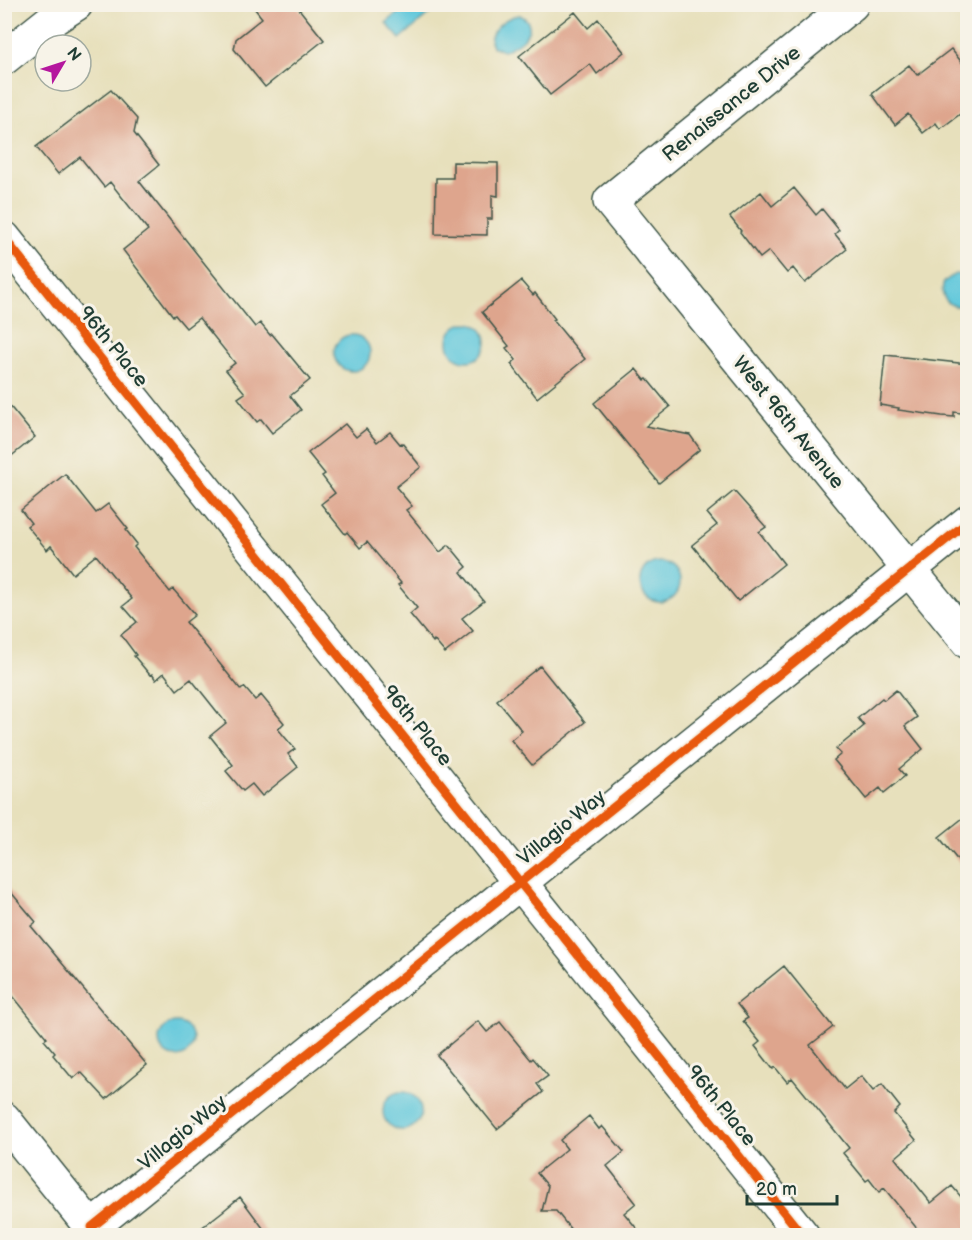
<svg xmlns="http://www.w3.org/2000/svg" width="972" height="1240" viewBox="0 0 972 1240" font-family="'Balsamiq Sans',sans-serif">
<rect width="100%" height="100%" fill="#f7f3e8"/>
<filter id="ink" filterUnits="userSpaceOnUse"><feTurbulence type="fractalNoise" baseFrequency=".0167" numOctaves="2"/><feDisplacementMap in="SourceGraphic" scale="12" xChannelSelector="R" yChannelSelector="G"/><feConvolveMatrix kernelMatrix="1 2 1 2 8 2 1 2 1" color-interpolation-filters="sRGB"/></filter>
<filter id="wash" filterUnits="userSpaceOnUse"><feTurbulence type="fractalNoise" baseFrequency=".008" numOctaves="4" result="noise"/><feDisplacementMap in="SourceGraphic" scale="24" xChannelSelector="R" yChannelSelector="G"/><feGaussianBlur stdDeviation="1.35" result="paint"/><feColorMatrix in="noise" values="0 0 0 0 0 0 0 0 0 0 0 0 0 0 0 0 0 1.4 0 .05"/><feComposite in="paint" operator="in"/></filter>
<g filter="url(#wash)">
<rect width="100%" height="100%" fill="#e7e0bc"/>
<!-- water -->
<path fill="#5fc7db" stroke="#3f8288" stroke-width="1.5" d="M 409,4 L 439,6 L 400,39 L 386,23 Z
M 520,15 C 543,28 518,45 503,51 L 493,47 L 490,42 C 491,28 507,16 520,15 Z
M 955,274 L 967,276 L 967,304 C 951,311 938,298 944,282 Z
M448 342a19 19 0 1 1 38 0a19 19 0 1 1-38 0Z
M334 353a18 18 0 1 1 36 0a18 18 0 1 1-36 0Z
M640 582a20 20 0 1 1 40 0a20 20 0 1 1-40 0Z
M159 1040a17 17 0 1 1 34 0a17 17 0 1 1-34 0Z
M383 1111a19 19 0 1 1 38 0a19 19 0 1 1-38 0Z"/>
<g id="blocks">
<!-- building -->
<path fill="#dea58d" d="M 251,4 L 295,4 L 324,40 L 265,87 L 234,49 L 236,39 L 262,18 Z
M 575,12 L 588,28 L 598,19 L 624,52 L 597,74 L 590,64 L 550,95 L 519,56 Z
M 951,49 L 968,70 L 968,108 L 940,129 L 936,123 L 923,133 L 908,114 L 895,125 L 872,94 L 909,65 L 917,75 Z
M 111,90 L 137,119 L 134,133 L 159,165 L 139,181 L 255,327 L 260,323 L 270,335 L 272,334 L 310,380 L 290,396 L 301,410 L 272,433 L 261,419 L 257,422 L 238,398 L 245,393 L 226,370 L 235,363 L 199,318 L 186,328 L 175,315 L 173,316 L 123,250 L 148,230 L 110,182 L 104,187 L 80,157 L 58,174 L 36,147 Z
M 453,162 L 498,163 L 498,196 L 492,195 L 492,219 L 487,219 L 487,235 L 435,234 L 436,178 L 453,178 Z
M 794,188 L 816,215 L 822,209 L 839,230 L 835,234 L 847,249 L 805,283 L 793,268 L 787,273 L 769,251 L 760,258 L 740,232 L 741,231 L 730,217 L 761,192 L 772,206 Z
M 521,281 L 533,295 L 535,293 L 555,319 L 553,320 L 585,359 L 537,398 L 511,364 L 516,360 L 506,348 L 509,346 L 482,312 Z
M 885,355 L 968,364 L 968,414 L 954,412 L 954,417 L 942,416 L 898,410 L 899,408 L 880,405 Z
M 636,369 L 645,380 L 647,379 L 670,407 L 646,426 L 690,435 L 700,449 L 659,483 L 594,403 Z
M 4,399 L 35,437 L 4,462 Z
M 345,424 L 356,437 L 366,429 L 377,442 L 390,432 L 400,444 L 402,443 L 421,467 L 396,487 L 412,506 L 406,510 L 440,552 L 449,545 L 467,567 L 461,572 L 484,601 L 462,618 L 473,631 L 445,653 L 434,640 L 433,642 L 410,614 L 417,608 L 398,585 L 401,583 L 367,542 L 360,548 L 347,532 L 345,534 L 321,504 L 335,493 L 322,476 L 325,474 L 308,453 Z
M 65,474 L 96,513 L 108,504 L 128,529 L 126,530 L 137,544 L 134,547 L 170,592 L 173,589 L 195,615 L 186,622 L 241,690 L 244,687 L 255,700 L 261,695 L 284,723 L 278,729 L 295,749 L 288,754 L 298,767 L 262,796 L 252,784 L 243,791 L 226,771 L 233,765 L 210,736 L 226,723 L 191,679 L 177,690 L 164,673 L 156,680 L 152,674 L 150,675 L 134,656 L 136,655 L 121,635 L 137,622 L 123,606 L 132,599 L 96,555 L 73,574 L 51,546 L 47,550 L 27,526 L 31,523 L 21,510 Z
M 734,491 L 766,527 L 759,532 L 784,564 L 738,601 L 692,545 L 717,525 L 707,513 Z
M 540,666 L 585,722 L 532,765 L 511,740 L 522,731 L 497,700 Z
M 896,690 L 917,717 L 905,726 L 923,749 L 899,769 L 905,776 L 884,793 L 880,788 L 866,799 L 834,760 L 841,754 L 836,749 L 864,726 L 858,718 L 882,698 L 884,700 Z
M 968,814 L 968,873 L 939,837 Z
M 4,884 L 36,922 L 31,926 L 147,1065 L 106,1099 L 81,1072 L 73,1079 L 53,1055 L 55,1053 L 44,1040 L 47,1038 L 4,985 Z
M 784,966 L 833,1027 L 810,1045 L 845,1089 L 861,1076 L 873,1091 L 882,1084 L 900,1107 L 894,1113 L 916,1140 L 895,1158 L 931,1203 L 952,1186 L 968,1205 L 968,1236 L 923,1236 L 884,1188 L 879,1192 L 869,1179 L 866,1181 L 843,1153 L 849,1148 L 792,1078 L 787,1082 L 775,1067 L 773,1069 L 755,1046 L 760,1042 L 743,1021 L 748,1018 L 737,1004 Z
M 478,1021 L 487,1032 L 500,1022 L 531,1060 L 533,1058 L 548,1076 L 537,1084 L 543,1092 L 497,1129 L 437,1055 Z
M 589,1116 L 599,1129 L 602,1126 L 624,1152 L 607,1166 L 636,1203 L 624,1213 L 643,1236 L 576,1236 L 556,1211 L 542,1211 L 548,1186 L 537,1173 L 567,1149 L 560,1140 Z
M 240,1197 L 269,1236 L 191,1236 L 223,1211 Z"/>
</g>
</g>
<g filter="url(#ink)">
<use href="#blocks" fill-opacity="0" stroke="#3d5548" stroke-width="1.5"/>
<g fill="none" stroke-linecap="round" stroke-linejoin="round">
<!-- minor casing -->
<g stroke="#3d5548" stroke-width="36">
<path id="minor" d="M 852,4 L 610,201 L 968,642
M 4,58 L 53,19 L 76,4
M 4,238 L 803,1236
M 4,1119 L 98,1236
M 92,1227 L 968,522"/>
</g>
<!-- minor -->
<use href="#minor" stroke="#fff" stroke-width="33"/>
<!-- cycleway casing -->
<g stroke="#f7f3e8" stroke-width="13">
<path id="cycleway" d="M 4,238 L 803,1236
M 92,1227 L 968,522"/>
</g>
<!-- cycleway -->
<use href="#cycleway" stroke="#e8590c" stroke-width="9"/>
</g>
</g>
<g text-anchor="middle" stroke-width="6" stroke-linejoin="round" paint-order="stroke">
<!-- street labels -->
<g font-size="20" fill="#1f3d34" stroke="#f7f3e8">
<text transform="translate(731 103) rotate(-39)" y="7">Renaissance Drive</text>
<text transform="translate(114 346) rotate(51)" y="7">96th Place</text>
<text transform="translate(789 422) rotate(51)" y="7">West 96th Avenue</text>
<text transform="translate(418 725) rotate(51)" y="7">96th Place</text>
<text transform="translate(561 827) rotate(-39)" y="7">Villagio Way</text>
<text transform="translate(722 1105) rotate(51)" y="7">96th Place</text>
<text transform="translate(182 1132) rotate(-39)" y="7">Villagio Way</text>
</g>
</g>
<!-- margin -->
<rect width="972" height="1240" fill="none" stroke="#f7f3e8" stroke-width="24"/>
<!-- north arrow -->
<g transform="translate(63 63) rotate(51)"><circle r="28" fill="#f7f3e8" stroke="#a1aaa0" stroke-width="1.5"/>
<path d="M0-4.5L10 22L0 15L-10 22Z" fill="#b5179e"/>
<text y="-9" font-size="16" font-weight="bold" text-anchor="middle" fill="#1f3d34">N</text>
</g>
<!-- scale -->
<path d="M747 1195v9h90v-9" fill="none" stroke="#1f3d34" stroke-width="3"/>
<text x="756" y="1195" font-size="18" fill="#1f3d34" stroke="#f7f3e8" stroke-width="4.5" paint-order="stroke">20 m</text>
</svg>
